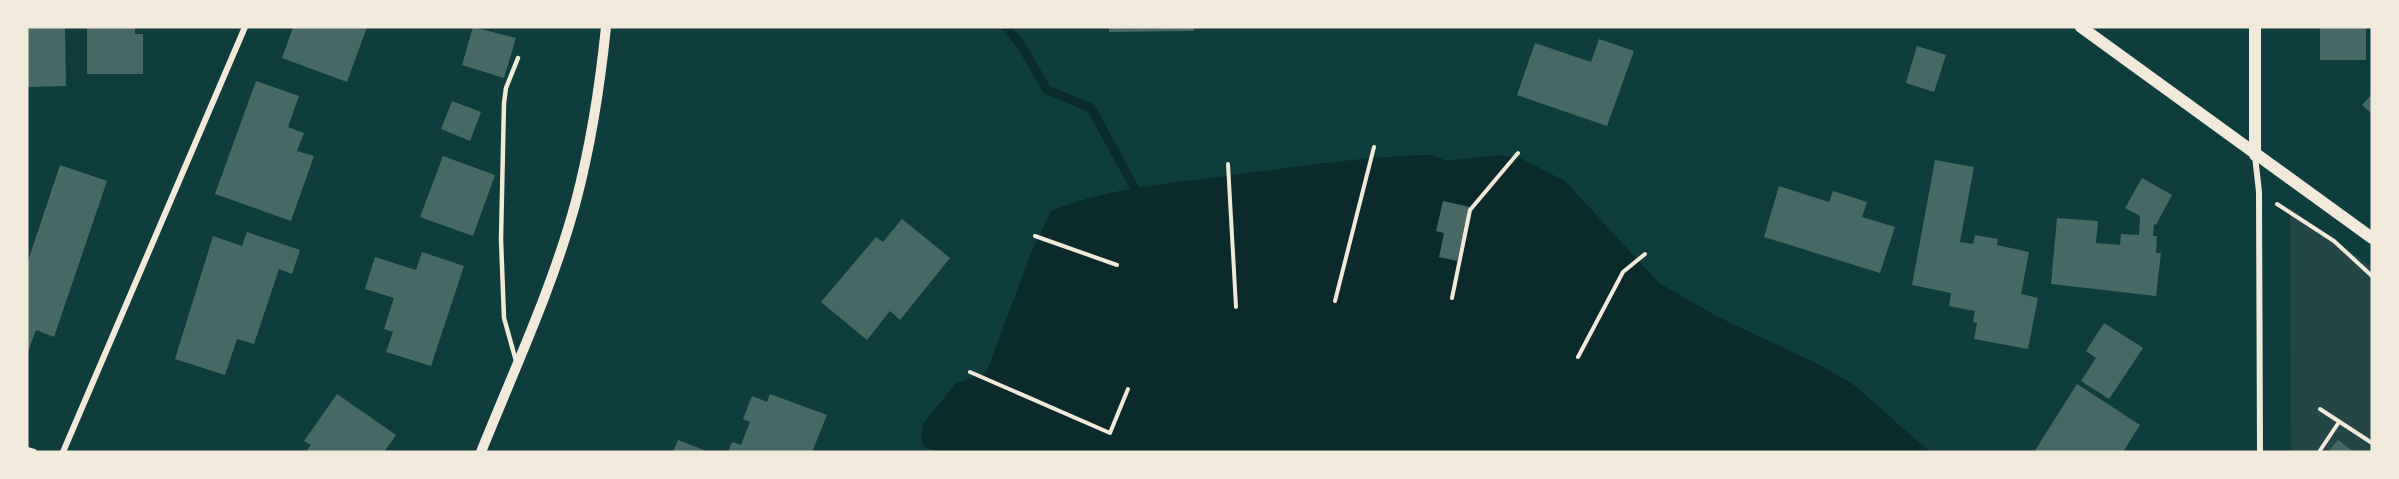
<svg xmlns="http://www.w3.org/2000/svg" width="2399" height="479" viewBox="0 0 2399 479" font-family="Rubik,sans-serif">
<rect width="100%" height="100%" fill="#0f3d3e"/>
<!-- green -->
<path fill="#244646" d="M 2290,208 L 2372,267 L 2372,452 L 2291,452 Z"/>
<!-- water -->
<path fill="#0a2a2b" d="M 1431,155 L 1447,161 L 1498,155 L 1522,159 L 1565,181 L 1659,283 L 1720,318 L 1820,365 L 1854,385 L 1930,452 L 936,452 L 923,446 L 921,434 L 923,424 L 955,384 L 986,373 L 1031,253 L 1051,211 C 1110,187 1176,183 1239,174 C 1303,166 1366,156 1431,155 Z"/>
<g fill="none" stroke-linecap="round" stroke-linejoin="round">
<!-- stream -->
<path stroke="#0a2a2b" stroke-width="9" d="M 1006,27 L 1021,45 L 1047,90 L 1091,108 L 1140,198"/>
</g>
<!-- building -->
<path fill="#486865" d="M 27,27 L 65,27 L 66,86 L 27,87 Z
M 87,27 L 135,27 L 135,34 L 143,34 L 143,74 L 87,74 Z
M 293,27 L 367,27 L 347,82 L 282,58 Z
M 473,27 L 516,38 L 504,78 L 462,65 Z
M 1109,27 L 1194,27 L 1194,31 L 1109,32 Z
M 2320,27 L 2366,27 L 2366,60 L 2320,60 Z
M 1599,39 L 1634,51 L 1607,126 L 1517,95 L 1535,43 L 1591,62 Z
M 1917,46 L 1946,55 L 1934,92 L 1906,83 Z
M 256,81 L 299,96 L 288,127 L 304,133 L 297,151 L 314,156 L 291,221 L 215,194 Z
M 2372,94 L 2372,114 L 2362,105 Z
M 452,101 L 481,112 L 470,141 L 441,129 Z
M 443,156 L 495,175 L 473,236 L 420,217 Z
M 1935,160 L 1974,167 L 1960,242 L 1973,244 L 1975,235 L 1998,239 L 1997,245 L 2029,252 L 2021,294 L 2038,298 L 2028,349 L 1974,339 L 1977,323 L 1973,322 L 1975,311 L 1949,306 L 1951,293 L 1912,285 Z
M 60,165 L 107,181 L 54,337 L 36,330 L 29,349 L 27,349 L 27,264 Z
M 2142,178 L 2172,195 L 2156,225 L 2154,224 L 2153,236 L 2157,236 L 2156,253 L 2161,253 L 2156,296 L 2051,284 L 2057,218 L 2098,221 L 2096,243 L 2120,245 L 2121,234 L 2139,235 L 2140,216 L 2125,208 Z
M 1779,186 L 1829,202 L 1833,191 L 1867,202 L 1862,217 L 1895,227 L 1880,273 L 1764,237 Z
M 1443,201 L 1470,207 L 1457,261 L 1439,257 L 1444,233 L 1436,231 Z
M 902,219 L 950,258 L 900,320 L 890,311 L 867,340 L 821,302 L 876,237 L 883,242 Z
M 247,232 L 300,250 L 292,274 L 279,269 L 254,344 L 237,339 L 225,375 L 175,359 L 213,236 L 242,246 Z
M 422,252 L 464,266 L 431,366 L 386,352 L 393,332 L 384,329 L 394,298 L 365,289 L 375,257 L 416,270 Z
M 2104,323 L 2143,348 L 2109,399 L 2081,381 L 2096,358 L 2086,351 Z
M 2077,384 L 2140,425 L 2123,452 L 2034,452 Z
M 337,394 L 396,435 L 384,452 L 306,452 L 311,445 L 304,441 Z
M 770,394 L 827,415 L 812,452 L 728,452 L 732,442 L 741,445 L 750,422 L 743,419 L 752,396 L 767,402 Z
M 678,440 L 709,452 L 673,452 Z
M 2338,440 L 2354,452 L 2328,452 Z"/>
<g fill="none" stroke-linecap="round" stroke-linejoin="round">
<!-- path -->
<path stroke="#f1e9da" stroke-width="4" d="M 1228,164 L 1236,307
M 2277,204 L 2334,241 L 2372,276
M 1035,236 L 1117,265
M 1452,298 L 1470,210 L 1518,153
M 1335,301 L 1374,147
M 1578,357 L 1623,272 L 1645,254
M 970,372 L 1110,433 L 1128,389
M 2320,409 L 2372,443
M 2319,452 L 2339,422"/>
<!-- service -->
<path stroke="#f1e9da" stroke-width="4.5" d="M 516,361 L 504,318 L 501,239 L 504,103 L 506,88 L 518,58"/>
<!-- minor -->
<path stroke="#f1e9da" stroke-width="6" d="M 2255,156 L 2259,192 L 2260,452
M 27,450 L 34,452
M 63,452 L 245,27"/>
<!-- tertiary -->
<path stroke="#f1e9da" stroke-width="10" d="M 481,452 C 514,370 553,287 576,201 C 591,144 600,86 606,27"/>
<!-- secondary -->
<path stroke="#f1e9da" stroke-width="12" d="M 2081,27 L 2372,238
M 2255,27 L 2255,155"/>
</g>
<!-- border -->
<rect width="2399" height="479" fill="none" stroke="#f1e9da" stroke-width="57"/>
</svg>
